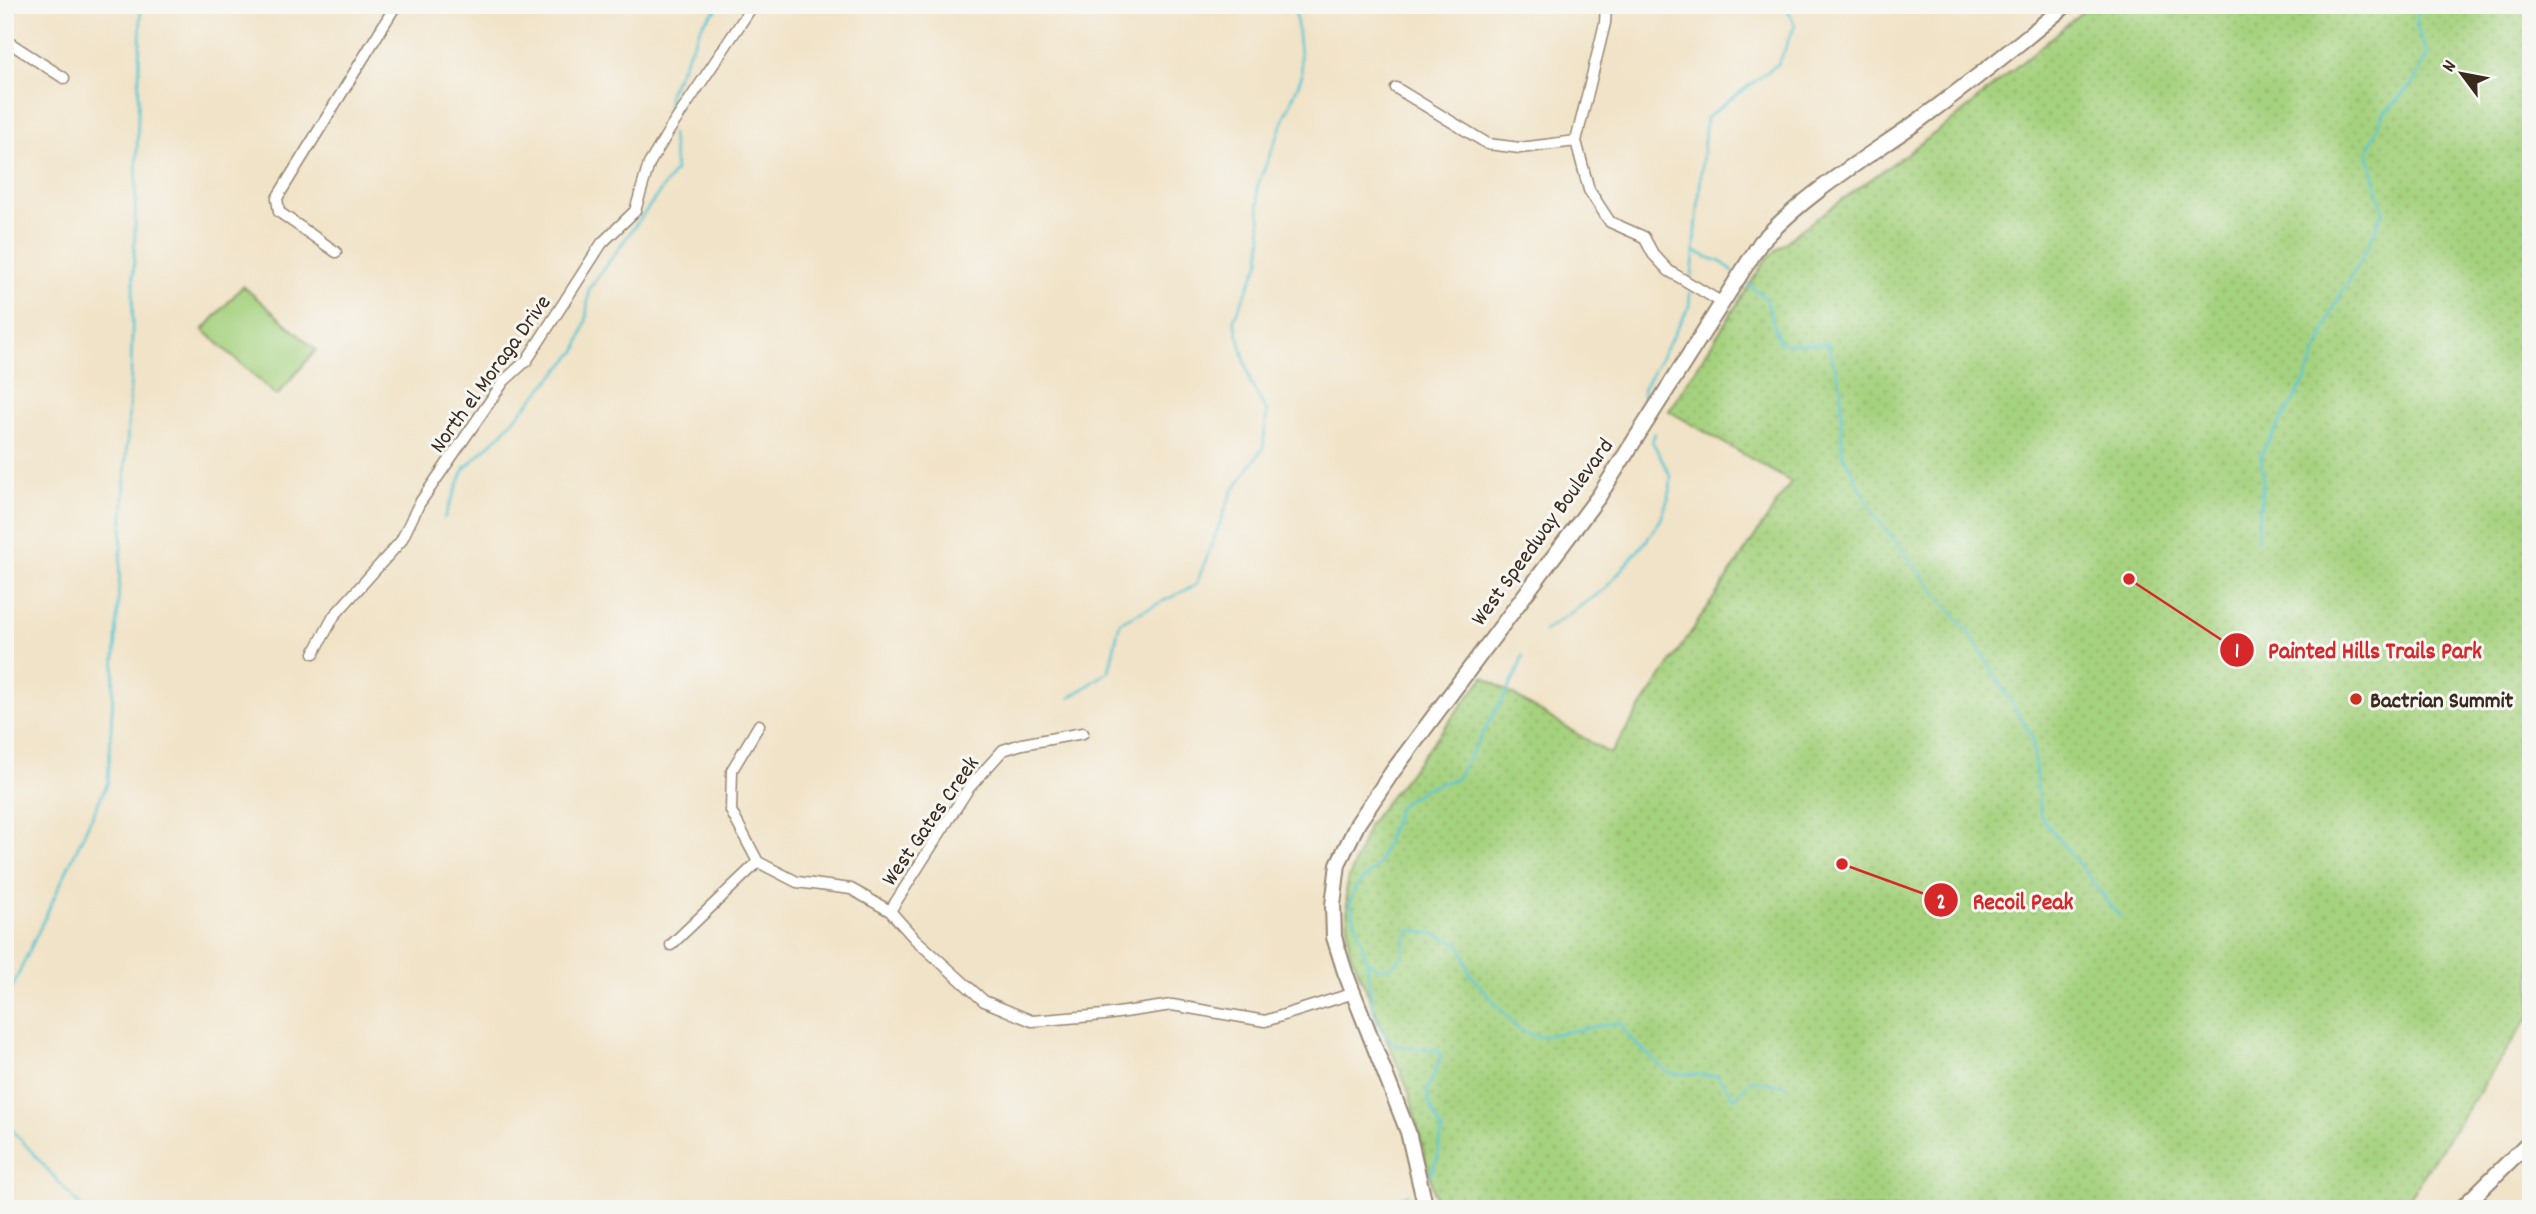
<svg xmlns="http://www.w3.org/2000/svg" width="2536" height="1214" viewBox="0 0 2536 1214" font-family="Dekko,sans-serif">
<defs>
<pattern id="park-dots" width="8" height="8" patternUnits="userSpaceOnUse" patternTransform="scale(1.75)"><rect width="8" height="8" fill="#a5d27e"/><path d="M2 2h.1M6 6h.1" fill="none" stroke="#8fb46c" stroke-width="1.8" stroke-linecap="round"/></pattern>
</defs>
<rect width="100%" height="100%" fill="#f6f6f2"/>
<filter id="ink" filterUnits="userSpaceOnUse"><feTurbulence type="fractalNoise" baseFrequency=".0143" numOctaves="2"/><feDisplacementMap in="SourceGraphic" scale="14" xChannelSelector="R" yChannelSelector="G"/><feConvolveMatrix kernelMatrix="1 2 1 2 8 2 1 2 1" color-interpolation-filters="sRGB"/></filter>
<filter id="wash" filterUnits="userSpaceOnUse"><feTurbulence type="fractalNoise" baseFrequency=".00686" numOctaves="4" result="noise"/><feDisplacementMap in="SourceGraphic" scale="28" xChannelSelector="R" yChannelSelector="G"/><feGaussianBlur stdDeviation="1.57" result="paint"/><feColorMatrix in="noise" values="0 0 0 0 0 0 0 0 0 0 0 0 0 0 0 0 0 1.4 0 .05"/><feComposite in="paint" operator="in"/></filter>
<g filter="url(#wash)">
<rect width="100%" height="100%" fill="#f1e3c7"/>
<!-- park -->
<path fill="url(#park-dots)" stroke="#707e4e" stroke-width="2" d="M 2090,5 L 2531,5 L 2531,1014 L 2401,1209 L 1438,1209 L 1409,1092 L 1349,949 L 1346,886 L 1369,824 L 1484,677 L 1610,754 L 1791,482 L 1669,411 L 1766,259 L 1803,228 L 1953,120 Z"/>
<!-- pitch -->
<path fill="#a5d27e" stroke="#707e4e" stroke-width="2" d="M 243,286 L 316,350 L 277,396 L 203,330 Z"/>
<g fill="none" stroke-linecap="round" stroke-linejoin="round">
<!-- stream -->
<path stroke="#5ac6d3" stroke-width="2.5" d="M 670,121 L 668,95 L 703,23 L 721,5
M 1695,252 L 1723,263 L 1733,272
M 1692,276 L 1706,118 L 1779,63 L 1795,25 L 1786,5
M 1747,283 L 1766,298 L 1779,343 L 1828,344 L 1841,386 L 1842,452 L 1876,517 L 1974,640 L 2032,737 L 2040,815 L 2120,917
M 1644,401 L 1643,389 L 1689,307 L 1690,293
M 444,518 L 465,468 L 498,437 L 577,350 L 586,321 L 589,289 L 675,171 L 672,134
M 2257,541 L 2263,477 L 2261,454 L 2305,381 L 2335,305 L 2369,244 L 2383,211 L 2368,151 L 2383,114 L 2412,85 L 2428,54 L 2416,27 L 2419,5
M 1544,631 L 1604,590 L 1647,540 L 1661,519 L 1670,493 L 1671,477 L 1652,441 L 1655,433
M 1523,656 L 1514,679 L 1457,778 L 1425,788 L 1399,806 L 1378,865 L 1355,888 L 1350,903 L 1367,961 L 1382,969 C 1409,959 1401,953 1408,930 L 1435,934 L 1457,943 L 1461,947 L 1470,974 L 1518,1029 L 1538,1037 L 1620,1022 L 1628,1036 L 1668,1073 L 1717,1076 L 1735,1098 L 1750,1080 L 1788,1086
M 1070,698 L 1109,671 L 1120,622 L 1196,585 L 1232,492 L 1263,448 L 1267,412 L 1251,384 L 1234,319 L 1260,262 L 1262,237 L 1257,187 L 1302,75 L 1295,5
M 1367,961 C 1370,990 1370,1038 1404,1047 C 1415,1050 1427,1047 1437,1050 L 1441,1056 L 1427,1091 L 1429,1103 L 1442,1130 L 1438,1156 L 1431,1173
M 5,1003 L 108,782 L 131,372 L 141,5
M 5,1122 L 83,1209
M 1380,1209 L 1408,1194"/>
</g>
</g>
<g filter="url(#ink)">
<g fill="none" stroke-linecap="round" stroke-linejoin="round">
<!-- minor casing -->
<g stroke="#968672" stroke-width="13">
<path id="minor" d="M 1606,5 L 1605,23 L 1576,141 L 1589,190 L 1610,222 L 1644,237 L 1653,254 L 1669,271 L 1721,302
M 5,40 L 64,78
M 1396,88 L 1488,144 L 1520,148 L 1576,141
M 336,252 L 279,212 L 277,198 L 396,5
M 314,653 L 334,616 L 401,541 L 419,504 L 504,381 L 527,360 L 602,243 L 635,211 L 649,164 L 670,129 L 753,5
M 759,725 L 732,770 L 731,811 L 758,862 L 797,882 L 851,889 L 890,911 L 915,939 L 984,1001 L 1032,1021 L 1104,1015 L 1172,1005 L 1265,1021 L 1354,993
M 890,911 L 968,789 L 1003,750 L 1022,744 L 1083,733
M 671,945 L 758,862"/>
</g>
<!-- secondary casing -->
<g stroke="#968672" stroke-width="18">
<path id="secondary" d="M 1426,1209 L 1408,1132 L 1345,972 L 1334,937 L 1333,905 L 1338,864 L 1358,823 L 1393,771 L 1599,496 L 1761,242 C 1805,194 1861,161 1914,124 C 1966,86 2017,46 2066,5
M 2461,1209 L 2531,1140"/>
</g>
<!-- minor -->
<use href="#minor" stroke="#fff" stroke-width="10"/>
<!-- secondary -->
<use href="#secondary" stroke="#fff" stroke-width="14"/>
</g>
</g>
<!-- markers -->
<circle fill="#c8321e" stroke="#f6f6f2" stroke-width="2.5" cx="2356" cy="699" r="7"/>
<g text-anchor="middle" stroke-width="6" stroke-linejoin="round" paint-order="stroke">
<!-- street labels -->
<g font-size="23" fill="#3b2a1e" stroke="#f6f6f2">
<text transform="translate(489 373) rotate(-54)" y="8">North el Moraga Drive</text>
<text transform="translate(1541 531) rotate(-54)" y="8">West Speedway Boulevard</text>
<text transform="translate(929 820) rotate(-55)" y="8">West Gates Creek</text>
</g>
<!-- poi labels -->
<g font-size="23" font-weight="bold" fill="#3b2a1e" stroke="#f6f6f2" text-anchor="start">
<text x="2370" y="707">Bactrian Summit</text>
</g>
</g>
<!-- callouts -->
<path fill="none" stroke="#d62828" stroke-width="2.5" d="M2129 579L2237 650M1842 864L1941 900"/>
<g fill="#d62828" stroke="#f6f6f2" stroke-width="2.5">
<circle cx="2129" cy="579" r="7"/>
<circle cx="1842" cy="864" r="7"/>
<circle cx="2237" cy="650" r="18"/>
<circle cx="1941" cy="900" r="18"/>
</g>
<g font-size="21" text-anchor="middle" font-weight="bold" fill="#fff">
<text x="2237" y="657">1</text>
<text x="1941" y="908">2</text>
</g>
<g font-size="24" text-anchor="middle" font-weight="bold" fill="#d62828" stroke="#f6f6f2" stroke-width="6" stroke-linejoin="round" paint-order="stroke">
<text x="2375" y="658">Painted Hills Trails Park</text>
<text x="2023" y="909">Recoil Peak</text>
</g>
<!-- margin -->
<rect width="2536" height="1214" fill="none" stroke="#f6f6f2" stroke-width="28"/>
<!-- north arrow -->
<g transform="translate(2462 74) rotate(302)" stroke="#f6f6f2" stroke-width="5" paint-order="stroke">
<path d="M0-5L12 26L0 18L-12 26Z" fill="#3b2a1e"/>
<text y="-10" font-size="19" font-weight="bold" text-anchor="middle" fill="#3b2a1e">N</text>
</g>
</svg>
